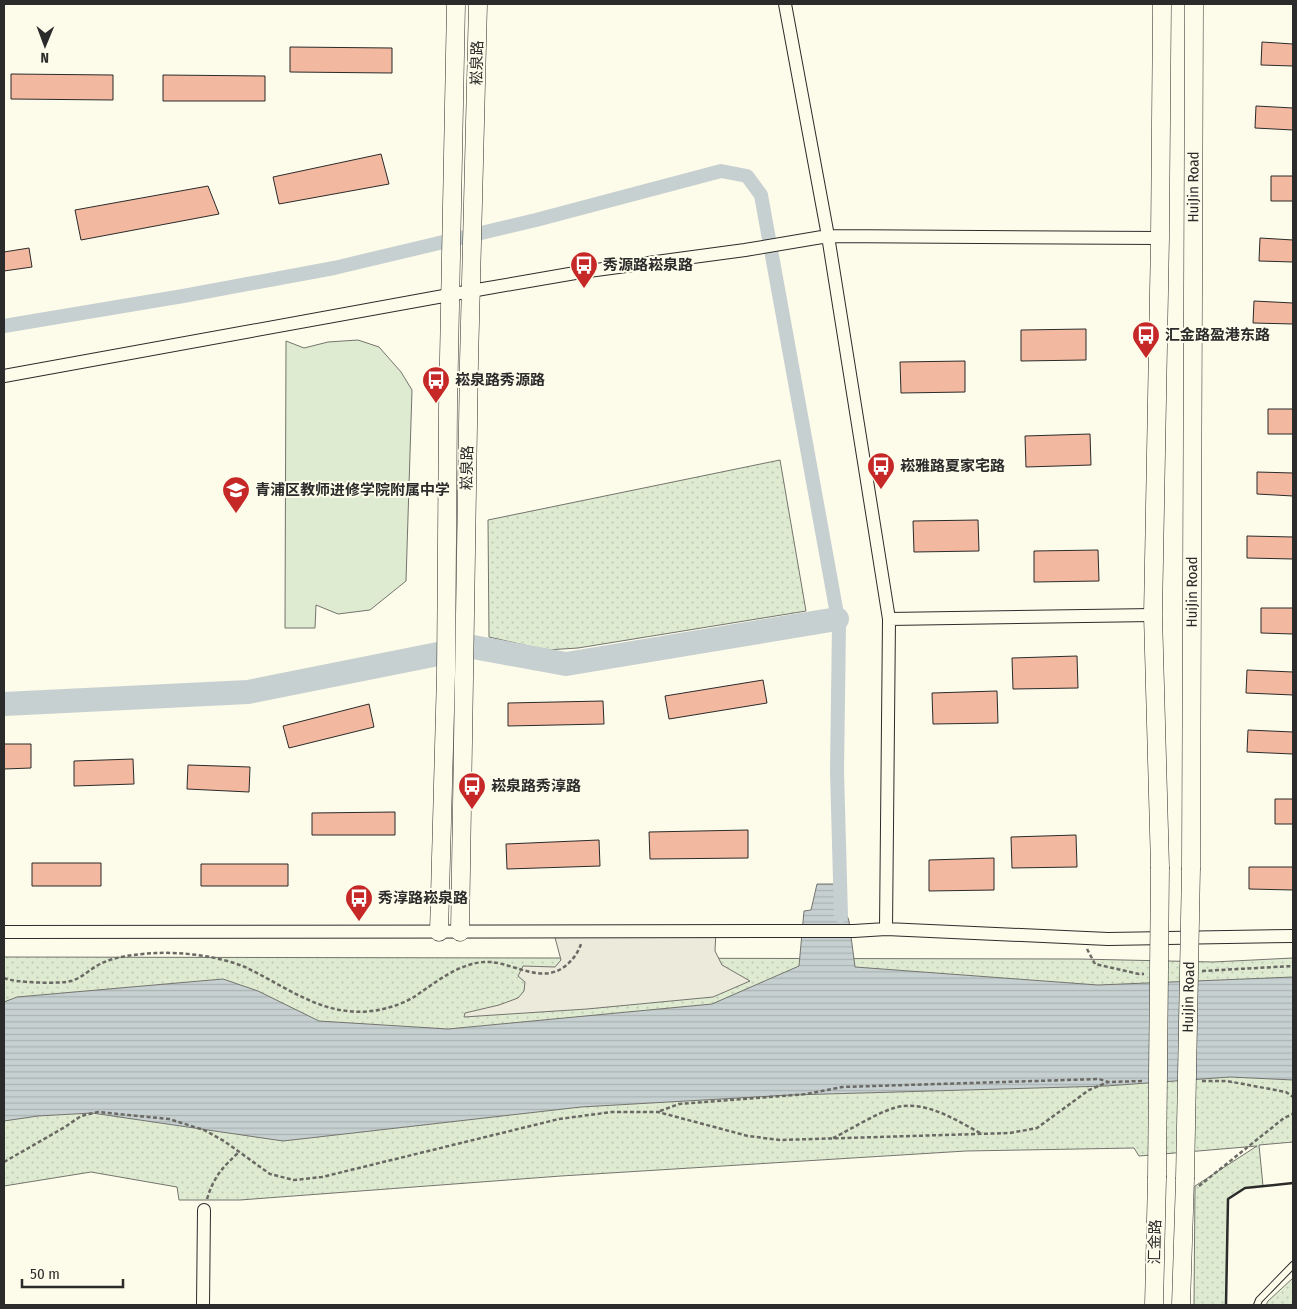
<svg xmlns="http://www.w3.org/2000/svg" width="1297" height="1309" viewBox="0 0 1297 1309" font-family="'Fira Sans Condensed','Noto Sans SC',sans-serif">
<defs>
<pattern id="park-dots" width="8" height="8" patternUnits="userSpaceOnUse" patternTransform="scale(1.25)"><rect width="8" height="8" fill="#deebd1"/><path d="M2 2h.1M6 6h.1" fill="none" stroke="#bfcab4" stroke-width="1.8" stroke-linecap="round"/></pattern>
<pattern id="water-rules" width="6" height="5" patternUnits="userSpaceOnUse" patternTransform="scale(1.25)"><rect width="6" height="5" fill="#c7d0d0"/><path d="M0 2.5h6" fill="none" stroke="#abb3b3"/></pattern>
</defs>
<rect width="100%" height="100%" fill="#fdfbea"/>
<!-- park -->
<path fill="url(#park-dots)" stroke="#74746e" d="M 780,460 L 806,611 L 578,648 L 546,650 L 489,637 L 488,520 Z
M 4,957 L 1079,959 L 1213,962 L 1293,958 L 1293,1142 L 1259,1145 L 1263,1186 L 1245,1188 L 1228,1199 L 1226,1305 L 1194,1305 L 1195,1186 L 1257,1146 L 1139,1156 L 1134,1148 L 966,1151 L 561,1176 L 240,1200 L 179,1200 L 177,1187 L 91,1172 L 4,1186 Z
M 1293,1278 L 1293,1305 L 1266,1305 L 1268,1301 Z"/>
<!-- pitch -->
<path fill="#deebd1" stroke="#74746e" d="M 358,340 L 379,347 L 401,372 L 412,390 L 406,581 L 370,610 L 338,614 L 316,605 L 315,628 L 285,628 L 286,341 L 304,348 L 328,342 Z"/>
<!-- parking -->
<path fill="#eceadb" stroke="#74746e" d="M 553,930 L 716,930 L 715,951 L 722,965 L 750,981 L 713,997 L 587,1009 L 464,1017 L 465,1013 L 499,1005 L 518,998 L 524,991 L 525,982 L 518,976 L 523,966 L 555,967 L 561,960 Z"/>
<!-- water -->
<path fill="url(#water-rules)" stroke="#74746e" d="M 817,884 L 836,884 L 849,921 L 855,967 L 1098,985 L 1293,977 L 1293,1080 L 1230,1077 L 1106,1086 L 791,1095 L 581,1107 L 283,1141 L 92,1113 L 38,1116 L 4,1121 L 4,1002 L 17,997 L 223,979 L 258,991 L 319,1021 L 448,1029 L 712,1004 L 799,966 L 804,911 L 811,910 Z"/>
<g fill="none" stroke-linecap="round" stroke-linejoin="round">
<!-- canal -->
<path stroke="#c7d0d0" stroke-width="14" d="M 4,326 L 183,296 L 334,268 L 536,220 L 721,171 L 747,176 L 761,195 L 839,625 L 837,771 L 841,916"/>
<!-- river -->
<path stroke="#c7d0d0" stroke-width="24" d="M 4,704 L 248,692 L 473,647 L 566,664 L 837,619"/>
</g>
<!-- building -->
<path fill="#f2b8a0" stroke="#2b2b2b" d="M 1262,42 L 1293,44 L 1293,66 L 1261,65 Z
M 290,47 L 392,48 L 392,73 L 290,72 Z
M 11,74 L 113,75 L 113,100 L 11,99 Z
M 163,75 L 265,76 L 265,101 L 163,101 Z
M 1256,106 L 1293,108 L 1293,130 L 1255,128 Z
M 381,154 L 389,184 L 279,204 L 273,177 Z
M 1271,176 L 1293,176 L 1293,201 L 1271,201 Z
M 208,186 L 219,214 L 81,240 L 75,210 Z
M 1260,238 L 1293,240 L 1293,262 L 1259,261 Z
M 29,248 L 32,267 L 4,271 L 4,252 Z
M 1254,301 L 1293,303 L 1293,324 L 1253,323 Z
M 1086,329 L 1086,360 L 1021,361 L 1021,330 Z
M 965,361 L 965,392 L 901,393 L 900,362 Z
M 1268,409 L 1293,409 L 1293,434 L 1268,434 Z
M 1090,434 L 1091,465 L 1026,467 L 1025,436 Z
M 1257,472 L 1293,473 L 1293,496 L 1257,494 Z
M 978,520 L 979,551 L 914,552 L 913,521 Z
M 1247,536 L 1293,537 L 1293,559 L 1247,558 Z
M 1098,550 L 1099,581 L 1034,582 L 1034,551 Z
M 1261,608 L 1293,608 L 1293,634 L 1261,633 Z
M 1077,656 L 1078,688 L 1013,689 L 1012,658 Z
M 1247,670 L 1293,672 L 1293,695 L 1246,693 Z
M 763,680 L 767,703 L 669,719 L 665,696 Z
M 997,691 L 998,723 L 933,724 L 932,693 Z
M 603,701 L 604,724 L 508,726 L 508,703 Z
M 369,704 L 374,727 L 289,748 L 283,726 Z
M 1248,730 L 1293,732 L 1293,754 L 1247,752 Z
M 4,744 L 31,744 L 31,768 L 4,769 Z
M 133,759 L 134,784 L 74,786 L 74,761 Z
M 188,765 L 250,767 L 249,792 L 187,789 Z
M 1275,799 L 1293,799 L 1293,824 L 1275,824 Z
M 395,812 L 395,835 L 312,835 L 312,813 Z
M 748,830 L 748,858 L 650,859 L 649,832 Z
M 1076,835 L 1077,867 L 1012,868 L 1011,837 Z
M 599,840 L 600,866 L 507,869 L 506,844 Z
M 994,858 L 994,890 L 929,891 L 929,860 Z
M 32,863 L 101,863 L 101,886 L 32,886 Z
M 201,864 L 288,864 L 288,886 L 201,886 Z
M 1249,867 L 1293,867 L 1293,890 L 1249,889 Z"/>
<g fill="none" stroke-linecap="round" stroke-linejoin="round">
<!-- lane casing -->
<g stroke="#2b2b2b" stroke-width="8">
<path id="lane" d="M 1257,1305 L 1259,1300 L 1293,1265"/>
</g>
<!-- street casing -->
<g stroke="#2b2b2b" stroke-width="14">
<path id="street" d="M 785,4 L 828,236 L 889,619 L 886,929
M 4,376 L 471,291 L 581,272 L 745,250 L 828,236 L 1160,238
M 889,619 L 1153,615
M 4,932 L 854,931 L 886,929 L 1108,939 L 1293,936
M 203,1305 L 204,1210"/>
</g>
<!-- secondary casing -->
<g stroke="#2b2b2b" stroke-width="19">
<g id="secondary">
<path d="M 1160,867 L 1153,615 L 1160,238 L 1162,4"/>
<path id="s1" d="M 1191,868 L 1194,4"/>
<path d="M 439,932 L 446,674 L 448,408 L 456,4"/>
<path d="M 460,932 L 469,362 L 478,4"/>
<path d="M 1154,1305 L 1157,1178"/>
<path d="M 1181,1305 L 1185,1179"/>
</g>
</g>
<!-- path -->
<path stroke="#6a6964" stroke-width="2.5" stroke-dasharray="4 2.5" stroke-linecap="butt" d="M 1087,949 L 1095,964 L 1139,974 L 1144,974
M 1202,971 L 1293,966
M 4,978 C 14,983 61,984 71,981 C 82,978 90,969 100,964 C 116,956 138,954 156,953 C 184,952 218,956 245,967 C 277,982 312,1008 348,1011 C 370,1014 395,1008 414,997 C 435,983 457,964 484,962 C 510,960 539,985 564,967 C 572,961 578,953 581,944
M 1202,1081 L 1227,1081 L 1286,1092 L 1293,1097
M 660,1111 L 679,1104 L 807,1094 L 842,1087 L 1099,1079 L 1108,1082 L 1144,1081
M 833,1138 C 852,1129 884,1108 903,1106 C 931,1103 959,1122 982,1134
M 4,1162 L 65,1127 L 81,1116 L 98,1112 L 169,1119 L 204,1130 L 224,1141 L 270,1174 L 294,1180 L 322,1177 L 559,1119 L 612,1112 L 658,1112 L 748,1136 L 780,1140 L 1010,1133 L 1037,1128 L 1089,1090 L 1108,1082
M 1199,1186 L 1284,1118 L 1293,1114
M 207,1199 C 214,1176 223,1167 239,1152"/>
<!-- lane -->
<use href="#lane" stroke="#fdfbea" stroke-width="6"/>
<!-- street -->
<use href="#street" stroke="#fdfbea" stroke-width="12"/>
<!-- secondary -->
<use href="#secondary" stroke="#fdfbea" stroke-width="18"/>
<!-- secondary-bridge casing -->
<g stroke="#2b2b2b" stroke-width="19" stroke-linecap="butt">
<g id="secondary-bridge">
<path d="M 1157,1178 L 1160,867"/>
<path id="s2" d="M 1185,1179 L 1191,868"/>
</g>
</g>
<!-- secondary-bridge -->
<use href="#secondary-bridge" stroke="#fdfbea" stroke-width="18"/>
<!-- wall -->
<path stroke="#2b2b2b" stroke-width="2.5" d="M 1226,1305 L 1228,1199 L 1245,1188 L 1293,1183"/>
</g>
<!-- icons -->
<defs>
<g id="bus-pin" transform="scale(1.4375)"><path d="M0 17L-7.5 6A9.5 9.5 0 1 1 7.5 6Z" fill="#c62828" stroke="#fdfbea"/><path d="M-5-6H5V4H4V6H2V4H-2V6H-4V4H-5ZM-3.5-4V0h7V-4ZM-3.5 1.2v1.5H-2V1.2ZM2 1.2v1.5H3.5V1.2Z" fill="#fff"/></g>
<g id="school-pin" transform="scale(1.4375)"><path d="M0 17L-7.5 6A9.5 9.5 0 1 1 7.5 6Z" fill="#c62828" stroke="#fdfbea"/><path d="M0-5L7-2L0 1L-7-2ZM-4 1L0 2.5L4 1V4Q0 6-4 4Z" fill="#fff"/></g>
</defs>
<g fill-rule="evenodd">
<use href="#bus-pin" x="584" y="265"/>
<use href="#bus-pin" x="1146" y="335"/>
<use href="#bus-pin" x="436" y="380"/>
<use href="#bus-pin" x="881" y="466"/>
<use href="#school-pin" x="236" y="490"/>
<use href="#bus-pin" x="472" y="786"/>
<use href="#bus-pin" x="359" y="898"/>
</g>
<g text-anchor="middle" stroke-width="4" stroke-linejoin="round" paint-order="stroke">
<!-- street labels -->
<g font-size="15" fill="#2b2b2b" stroke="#fdfbea">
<text transform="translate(477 63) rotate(-89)" y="5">崧泉路</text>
<text dy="5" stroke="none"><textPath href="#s1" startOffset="681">HuiJin Road</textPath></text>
<text transform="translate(467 468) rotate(-89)" y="5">崧泉路</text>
<text dy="5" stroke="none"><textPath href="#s1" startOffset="276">HuiJin Road</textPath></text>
<text dy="5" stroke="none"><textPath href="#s2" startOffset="182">HuiJin Road</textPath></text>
<text transform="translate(1155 1242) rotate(-89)" y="5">汇金路</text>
</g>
<!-- poi labels -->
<g font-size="15" font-weight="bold" fill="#2b2b2b" stroke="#fdfbea" text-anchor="start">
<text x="603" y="270">秀源路崧泉路</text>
<text x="1165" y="340">汇金路盈港东路</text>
<text x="455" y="385">崧泉路秀源路</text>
<text x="900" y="471">崧雅路夏家宅路</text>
<text x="255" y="495">青浦区教师进修学院附属中学</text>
<text x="491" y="791">崧泉路秀淳路</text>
<text x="378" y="903">秀淳路崧泉路</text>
</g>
</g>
<!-- border -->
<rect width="1297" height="1309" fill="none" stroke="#2b2b2b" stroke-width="10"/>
<!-- north arrow -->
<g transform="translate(45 45) rotate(181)" stroke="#fdfbea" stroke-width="4" paint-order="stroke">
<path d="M0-4L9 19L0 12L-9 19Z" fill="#2b2b2b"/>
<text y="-8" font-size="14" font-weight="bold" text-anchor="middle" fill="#2b2b2b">N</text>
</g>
<!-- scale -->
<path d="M22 1279v8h101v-8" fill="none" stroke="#2b2b2b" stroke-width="2.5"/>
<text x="30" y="1279" font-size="15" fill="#2b2b2b" stroke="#fdfbea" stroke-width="4" paint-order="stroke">50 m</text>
</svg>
